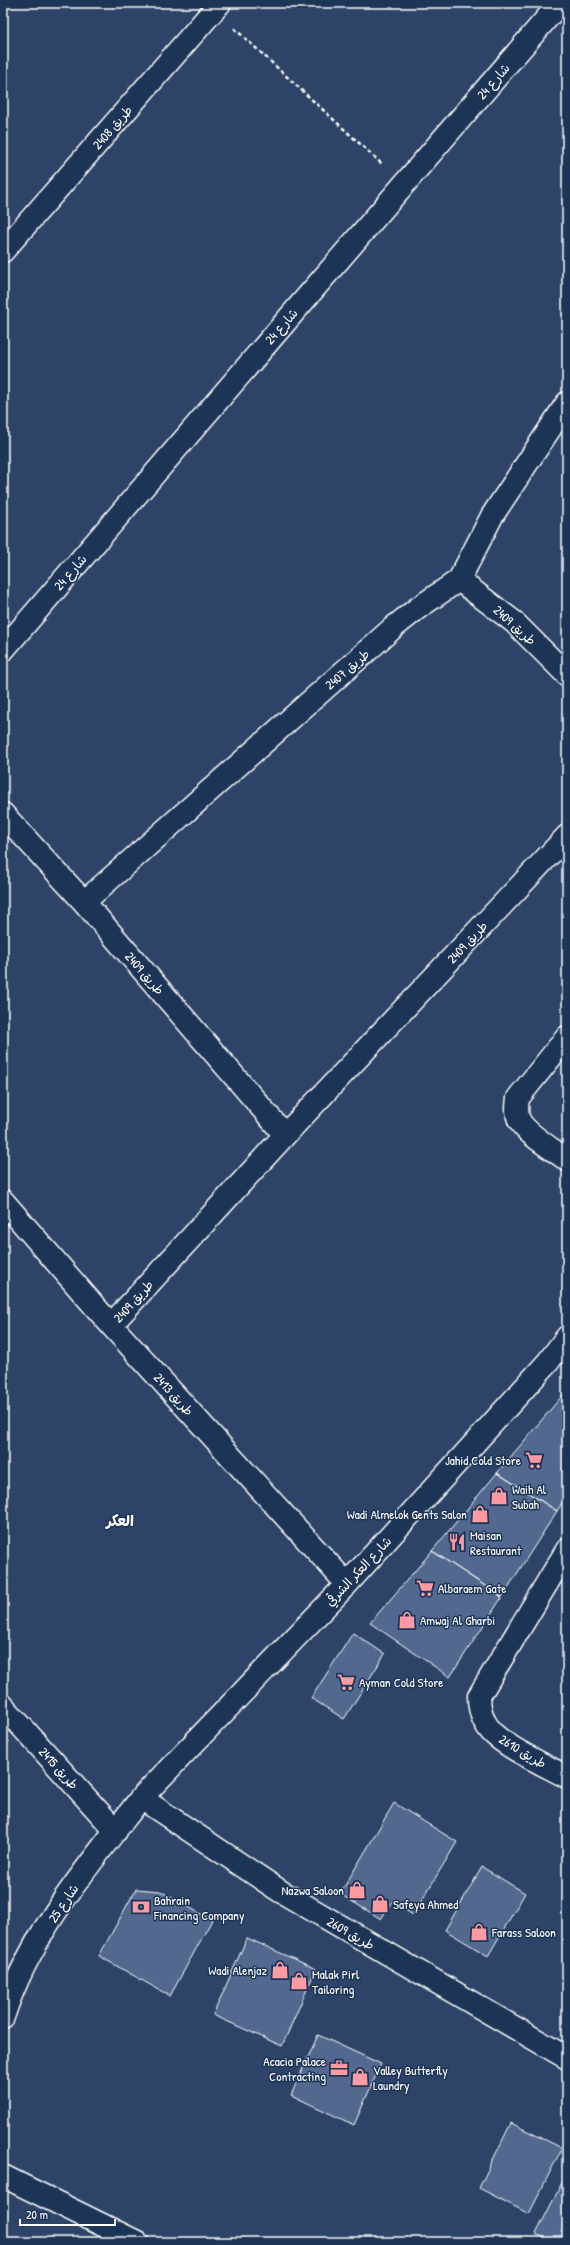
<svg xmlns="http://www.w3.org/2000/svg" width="570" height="2245" viewBox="0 0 570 2245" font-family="'Patrick Hand','Playpen Sans Arabic',sans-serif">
<rect width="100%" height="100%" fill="#2d4468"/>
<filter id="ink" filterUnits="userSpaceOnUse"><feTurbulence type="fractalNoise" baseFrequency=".025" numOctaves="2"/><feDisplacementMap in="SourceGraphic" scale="8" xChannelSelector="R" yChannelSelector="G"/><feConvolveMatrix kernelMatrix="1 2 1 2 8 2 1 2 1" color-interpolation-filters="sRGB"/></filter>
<g filter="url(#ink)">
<!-- building -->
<path fill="#53688f" stroke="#fff" d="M 567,1390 L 567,1495 L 557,1511 L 497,1473 Z
M 497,1473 L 557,1511 L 502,1597 L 432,1551 Z
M 432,1551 L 502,1597 L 450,1677 L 370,1623 Z
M 353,1633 L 385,1654 L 344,1719 L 311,1698 Z
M 394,1803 L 457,1842 L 413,1915 L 392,1902 L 381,1919 L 340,1894 Z
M 482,1867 L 525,1893 L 488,1956 L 445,1930 Z
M 136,1889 L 160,1891 L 212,1920 L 170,1996 L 99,1956 Z
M 247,1938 L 316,1969 L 282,2046 L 213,2015 Z
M 318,2035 L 381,2064 L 354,2125 L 291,2095 Z
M 511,2123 L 562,2148 L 529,2214 L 479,2188 Z
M 567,2173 L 567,2242 L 551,2242 L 536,2234 Z"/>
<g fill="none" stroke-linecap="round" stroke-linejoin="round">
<!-- street casing -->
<g stroke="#fff" stroke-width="25">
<path id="street" d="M 3,251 L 220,3
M 459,580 L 514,622 L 567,675
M 3,650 L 560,3
M 3,814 L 84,902 L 285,1135
M 84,902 L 394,627 L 418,608 L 459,580 L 492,516 L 567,403
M 567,1037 L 518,1098 C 517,1106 516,1113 519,1120 C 526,1134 554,1150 567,1160
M 3,1201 L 111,1325 L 347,1584
M 111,1325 L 285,1135 L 567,836
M 567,1550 L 479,1696 C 479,1709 482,1720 490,1730 C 502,1746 549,1767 567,1777
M 3,1706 L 116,1831
M 3,2017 C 30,1934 88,1866 141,1798
M 3,2176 L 137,2242"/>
</g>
<!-- secondary casing -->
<g stroke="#fff" stroke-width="25">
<path id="secondary" d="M 567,1337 L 548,1362 L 347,1584 L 141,1798 L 280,1891 L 567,2058"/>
</g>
<!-- path -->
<path stroke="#fff" stroke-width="2.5" stroke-dasharray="4 3" stroke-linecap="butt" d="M 234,28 L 383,165"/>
<!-- street -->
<use href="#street" stroke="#1d3557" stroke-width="22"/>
<!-- secondary -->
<use href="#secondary" stroke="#1d3557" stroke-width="22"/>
</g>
</g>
<!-- icons -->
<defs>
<g id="supermarket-bare" transform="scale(1.38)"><path d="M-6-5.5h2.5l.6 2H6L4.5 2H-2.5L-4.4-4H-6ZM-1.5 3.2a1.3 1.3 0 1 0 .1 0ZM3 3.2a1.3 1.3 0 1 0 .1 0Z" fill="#ff9aa2" stroke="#1d3557" stroke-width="2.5" paint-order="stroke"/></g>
<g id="shop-bare" transform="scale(1.38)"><path d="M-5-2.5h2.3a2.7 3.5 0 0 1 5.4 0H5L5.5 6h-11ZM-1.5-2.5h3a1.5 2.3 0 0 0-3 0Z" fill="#ff9aa2" stroke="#1d3557" stroke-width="2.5" paint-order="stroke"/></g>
<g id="restaurant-bare" transform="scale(1.38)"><path d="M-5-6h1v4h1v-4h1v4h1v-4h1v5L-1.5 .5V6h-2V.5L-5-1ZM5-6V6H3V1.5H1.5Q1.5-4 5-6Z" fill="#ff9aa2" stroke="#1d3557" stroke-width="2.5" paint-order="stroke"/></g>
<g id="bank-bare" transform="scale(1.38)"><path d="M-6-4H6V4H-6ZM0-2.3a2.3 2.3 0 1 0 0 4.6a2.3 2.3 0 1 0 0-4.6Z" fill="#ff9aa2" stroke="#1d3557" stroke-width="2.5" paint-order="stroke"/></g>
<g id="office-bare" transform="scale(1.38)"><path d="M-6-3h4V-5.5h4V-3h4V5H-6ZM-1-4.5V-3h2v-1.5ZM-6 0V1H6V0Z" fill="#ff9aa2" stroke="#1d3557" stroke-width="2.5" paint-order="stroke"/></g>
</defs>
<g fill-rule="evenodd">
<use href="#supermarket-bare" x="534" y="1460"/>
<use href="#shop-bare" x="499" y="1496"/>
<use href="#shop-bare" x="480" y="1514"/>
<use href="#restaurant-bare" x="457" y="1542"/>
<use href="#supermarket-bare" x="425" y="1588"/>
<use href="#shop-bare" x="407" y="1620"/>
<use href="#supermarket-bare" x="346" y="1682"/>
<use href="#shop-bare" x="357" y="1890"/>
<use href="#shop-bare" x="380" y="1904"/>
<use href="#bank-bare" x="141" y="1907"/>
<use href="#shop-bare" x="479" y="1932"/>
<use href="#shop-bare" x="280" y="1970"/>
<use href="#shop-bare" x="299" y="1981"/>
<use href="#office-bare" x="339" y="2068"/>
<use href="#shop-bare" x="360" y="2077"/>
</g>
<g text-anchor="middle" stroke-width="3" stroke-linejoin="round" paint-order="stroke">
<!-- street labels -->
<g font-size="13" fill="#fff" stroke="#1d3557">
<text transform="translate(493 81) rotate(-49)" y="5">شارع 24</text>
<text transform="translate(112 127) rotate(-49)" y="5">طريق 2408</text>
<text transform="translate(281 326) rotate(-49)" y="5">شارع 24</text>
<text transform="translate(70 572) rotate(-49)" y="5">شارع 24</text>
<text transform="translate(515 625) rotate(42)" y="5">طريق 2409</text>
<text transform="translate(347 669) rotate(-41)" y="5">طريق 2407</text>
<text transform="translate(467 942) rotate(-47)" y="5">طريق 2409</text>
<text transform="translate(145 973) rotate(49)" y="5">طريق 2409</text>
<text transform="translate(133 1301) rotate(-48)" y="5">طريق 2409</text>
<text transform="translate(174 1394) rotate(48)" y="5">طريق 2413</text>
<text transform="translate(358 1571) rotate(-47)" y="5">شارع العكر الشرقي</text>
<text transform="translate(523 1751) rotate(31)" y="5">طريق 2610</text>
<text transform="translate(59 1768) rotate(48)" y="5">طريق 2415</text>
<text transform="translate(63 1903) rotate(-56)" y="5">شارع 25</text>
<text transform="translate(351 1933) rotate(30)" y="5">طريق 2609</text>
</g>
<!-- poi labels -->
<g font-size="13" fill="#fff" stroke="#1d3557" text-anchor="start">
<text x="521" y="1465" text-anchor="end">Jahid Cold Store</text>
<text x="512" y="1494">Waih Al<tspan x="512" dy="15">Subah</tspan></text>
<text x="467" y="1519" text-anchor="end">Wadi Almelok Gents Salon</text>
<text x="470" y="1540">Maisan<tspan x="470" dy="15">Restaurant</tspan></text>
<text x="438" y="1593">Albaraem Gate</text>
<text x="420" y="1625">Amwaj Al Gharbi</text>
<text x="359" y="1687">Ayman Cold Store</text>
<text x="344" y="1895" text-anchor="end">Nazwa Saloon</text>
<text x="154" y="1905">Bahrain<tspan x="154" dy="15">Financing Company</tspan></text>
<text x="393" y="1909">Safeya Ahmed</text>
<text x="492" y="1937">Farass Saloon</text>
<text x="267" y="1975" text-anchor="end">Wadi Alenjaz</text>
<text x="312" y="1979">Malak Pirl<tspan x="312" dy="15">Tailoring</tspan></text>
<text x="326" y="2066" text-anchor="end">Acacia Palace<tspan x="326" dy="15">Contracting</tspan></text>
<text x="373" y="2075">Valley Butterfly<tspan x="373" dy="15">Laundry</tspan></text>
</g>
<!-- quarter labels -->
<g font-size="15" font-weight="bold" fill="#fff" stroke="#1d3557">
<text x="120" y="1526">العكر</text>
</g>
</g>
<!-- margin -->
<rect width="570" height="2245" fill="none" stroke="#1d3557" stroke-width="16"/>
<rect x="8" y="8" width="554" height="2229" fill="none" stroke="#fff" stroke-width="1.5" filter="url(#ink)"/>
<!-- scale -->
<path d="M20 2219v6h95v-6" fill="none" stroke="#ffffff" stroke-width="2"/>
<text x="26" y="2219" font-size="12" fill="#ffffff" stroke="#1d3557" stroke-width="3" paint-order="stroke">20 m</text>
</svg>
